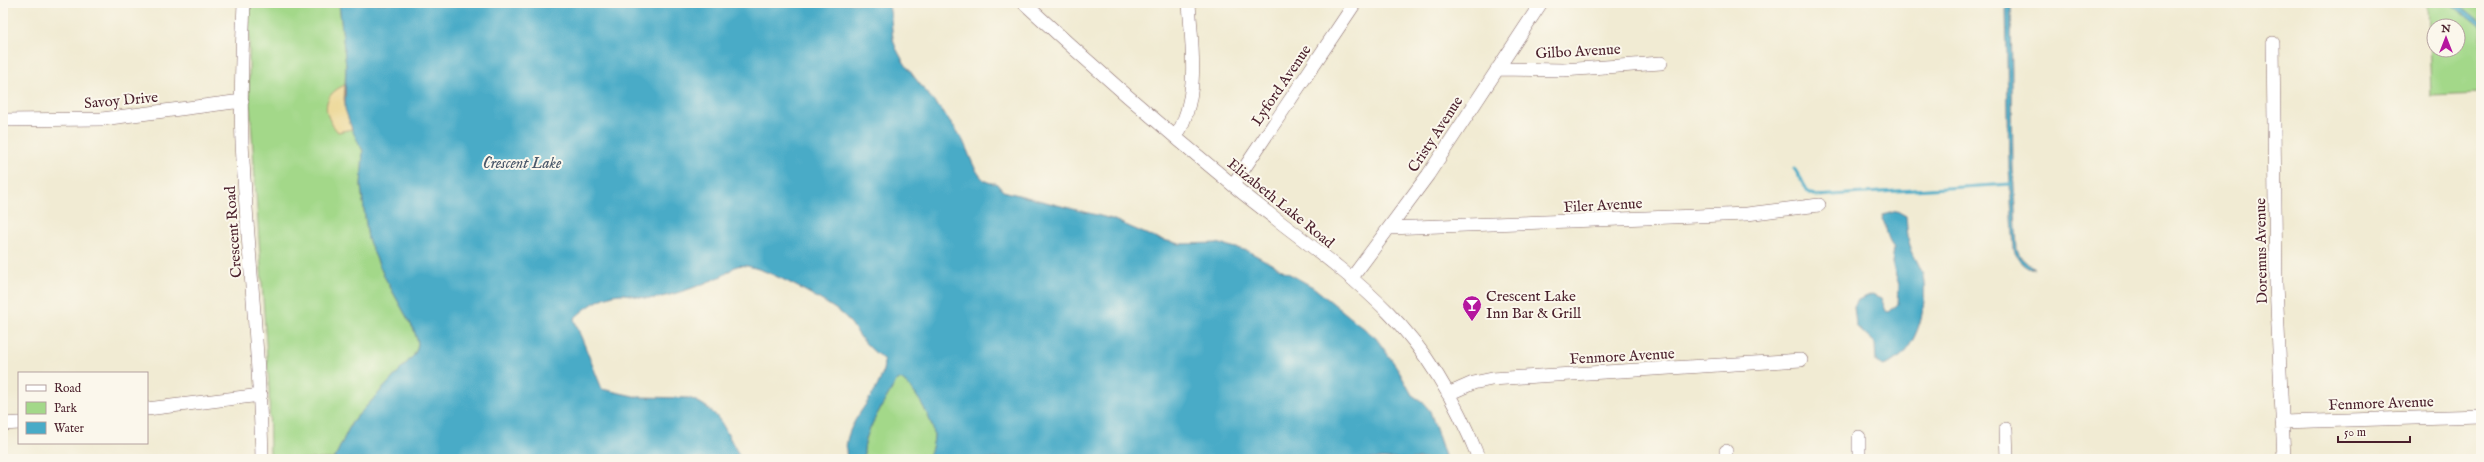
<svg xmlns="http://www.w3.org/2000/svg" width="2484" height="462" viewBox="0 0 2484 462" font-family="'IM FELL English',serif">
<rect width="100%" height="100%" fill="#fbf7ec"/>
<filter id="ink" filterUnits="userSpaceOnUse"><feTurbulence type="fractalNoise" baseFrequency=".025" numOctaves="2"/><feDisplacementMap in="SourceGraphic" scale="8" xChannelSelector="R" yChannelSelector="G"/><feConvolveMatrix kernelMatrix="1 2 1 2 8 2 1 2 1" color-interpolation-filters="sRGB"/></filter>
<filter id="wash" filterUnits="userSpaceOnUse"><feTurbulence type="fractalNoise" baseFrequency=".012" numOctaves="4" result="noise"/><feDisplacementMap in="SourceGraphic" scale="16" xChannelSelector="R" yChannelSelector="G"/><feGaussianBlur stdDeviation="0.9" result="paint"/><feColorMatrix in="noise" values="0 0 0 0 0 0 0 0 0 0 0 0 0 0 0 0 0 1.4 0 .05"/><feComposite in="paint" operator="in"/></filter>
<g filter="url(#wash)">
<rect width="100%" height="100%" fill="#f1ebd3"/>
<!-- green -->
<path fill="#a3d889" stroke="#767c5a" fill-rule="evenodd" d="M 249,3 L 339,3 L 346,66 L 344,99 L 348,120 L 363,151 L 361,187 L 368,239 L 384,276 L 414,330 L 418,343 L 417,349 L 414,355 L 352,422 L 334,459 L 270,459 L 269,387 L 249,90 Z
M 2428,3 L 2481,3 L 2481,94 L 2431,96 ZM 2434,26 L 2458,26 L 2458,50 L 2434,50 Z
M 900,379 C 913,385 933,420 934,435 C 934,443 931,451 928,459 L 865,459 C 858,438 887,400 896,381 Z"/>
<!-- sand -->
<path fill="#eeda9e" stroke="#9c7c64" d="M 345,85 L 344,99 L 352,129 L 338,132 C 322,114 321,95 345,85 Z"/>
<!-- water -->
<path fill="#48abc7" stroke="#496579" d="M 339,3 L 888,3 C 893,17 890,34 896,48 C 911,80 942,106 961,137 C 970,152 976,186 996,183 L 1003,191 L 1112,219 L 1155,238 L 1180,244 L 1217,243 L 1248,251 L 1313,287 L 1376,338 L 1396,366 L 1412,395 L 1423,402 L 1430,411 L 1446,459 L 928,459 C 931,451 934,443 934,435 C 933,420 913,385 900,379 L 896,381 C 887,400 858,438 865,459 L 847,459 C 839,419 885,397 884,360 C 876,353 868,347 862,339 C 855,330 850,320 841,313 C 825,301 755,260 737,266 C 732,268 728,273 722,276 C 701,285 679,294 656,298 C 644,300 635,295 624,294 C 607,293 585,307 574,319 L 602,389 L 638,397 L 689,398 C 724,411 724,433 742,459 L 334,459 L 352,422 L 414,355 L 417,349 L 418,343 L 414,330 L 384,276 L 368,239 L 361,186 L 363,151 L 353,132 L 345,109 L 346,66 Z
M 2006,3 L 2011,3 L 2013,168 L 2017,249 L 2020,256 L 2035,269 C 2025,268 2017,259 2014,250 L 2009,168 Z
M 2451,3 L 2458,3 L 2481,22 L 2481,27 Z
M 1897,211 L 1906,216 C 1907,226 1907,238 1911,248 C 1914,258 1921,266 1923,276 C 1929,306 1916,358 1883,366 L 1876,362 L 1875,344 L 1856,326 L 1854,306 L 1858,300 L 1872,294 L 1881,298 L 1886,311 L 1889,312 L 1898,304 L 1899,285 L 1892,263 L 1894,248 C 1885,238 1888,227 1882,219 L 1883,215 Z"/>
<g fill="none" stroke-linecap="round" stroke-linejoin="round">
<!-- stream -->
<path stroke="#48abc7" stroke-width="3" d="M 1794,168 L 1809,193 L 1816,196 L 2011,184"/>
</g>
</g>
<g filter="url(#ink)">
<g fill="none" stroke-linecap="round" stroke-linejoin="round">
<!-- minor casing -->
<g stroke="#846666" stroke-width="14">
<path id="minor" d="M 244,3 C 242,49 240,96 242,142 C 247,248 260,353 262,459
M 1024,3 C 1092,66 1162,127 1234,186 C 1285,228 1342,265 1388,312 C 1429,353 1458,406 1479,459
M 2273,43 L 2276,284 L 2284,459
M 1497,69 L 1563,70 L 1661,63
M 3,120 L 102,119 L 242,101
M 1176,137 C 1200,96 1192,49 1189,3
M 1233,185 L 1355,3
M 1389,228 L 1747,214 L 1819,205
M 1351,279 L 1428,175 L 1541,3
M 1448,394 L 1473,383 L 1492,379 L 1801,360
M 147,409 L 261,395
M 2282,422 L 2481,416
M 3,424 L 19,423
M 2006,429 L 2007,459
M 1859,437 L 1859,459
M 1726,451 L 1726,459"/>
</g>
<!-- minor -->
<use href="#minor" stroke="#fff" stroke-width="13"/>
</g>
</g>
<!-- icons -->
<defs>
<g id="bar-pin" transform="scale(1)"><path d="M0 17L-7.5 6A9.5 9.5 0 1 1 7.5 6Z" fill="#b5179e" stroke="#fbf7ec"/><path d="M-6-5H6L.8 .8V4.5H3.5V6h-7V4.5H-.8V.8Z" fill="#fff"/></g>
</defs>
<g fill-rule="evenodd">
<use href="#bar-pin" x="1472" y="305"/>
</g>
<g text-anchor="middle" stroke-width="4" stroke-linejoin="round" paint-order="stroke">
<!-- street labels -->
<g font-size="15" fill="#4a1f2b" stroke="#fbf7ec">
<text transform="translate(1578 51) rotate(-3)" y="5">Gilbo Avenue</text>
<text transform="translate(1281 85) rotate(-56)" y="5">Lyford Avenue</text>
<text transform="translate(121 100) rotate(-5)" y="5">Savoy Drive</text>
<text transform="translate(1435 134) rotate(-57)" y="5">Cristy Avenue</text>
<text transform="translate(1281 203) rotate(39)" y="5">Elizabeth Lake Road</text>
<text transform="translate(1603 205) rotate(-3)" y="5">Filer Avenue</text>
<text transform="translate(233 232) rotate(-94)" y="5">Crescent Road</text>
<text transform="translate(2261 251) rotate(-91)" y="5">Doremus Avenue</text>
<text transform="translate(1622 356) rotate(-3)" y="5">Fenmore Avenue</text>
<text transform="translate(2381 403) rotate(-2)" y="5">Fenmore Avenue</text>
</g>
<!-- poi labels -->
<g font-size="15" fill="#4a1f2b" stroke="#fbf7ec" text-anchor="start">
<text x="1486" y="301">Crescent Lake<tspan x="1486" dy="17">Inn Bar &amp; Grill</tspan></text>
</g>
<!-- water labels -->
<g font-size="16" font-style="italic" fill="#495769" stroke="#fbf7ec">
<text x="522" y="168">Crescent Lake</text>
</g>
</g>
<!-- margin -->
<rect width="2484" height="462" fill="none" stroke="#fbf7ec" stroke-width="16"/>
<!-- legend -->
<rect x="18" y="372" width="130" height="72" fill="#fbf7ec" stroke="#b4a19f"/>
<rect x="26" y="385" width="20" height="6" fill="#ffffff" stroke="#b4a19f"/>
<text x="54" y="392" font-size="12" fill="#4a1f2b">Road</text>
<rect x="26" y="402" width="20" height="12" fill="#a3d889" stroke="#b4a19f"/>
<text x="54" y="412" font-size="12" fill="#4a1f2b">Park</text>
<rect x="26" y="422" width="20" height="12" fill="#48abc7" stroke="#b4a19f"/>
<text x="54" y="432" font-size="12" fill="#4a1f2b">Water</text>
<!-- north arrow -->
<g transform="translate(2446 38)"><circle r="19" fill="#fbf7ec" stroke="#b4a19f"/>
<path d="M0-3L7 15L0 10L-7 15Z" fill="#b5179e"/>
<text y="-6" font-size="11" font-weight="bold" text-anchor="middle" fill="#4a1f2b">N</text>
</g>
<!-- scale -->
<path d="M2338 436v6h72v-6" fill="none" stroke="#4a1f2b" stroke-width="2"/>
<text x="2344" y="436" font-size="12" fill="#4a1f2b" stroke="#fbf7ec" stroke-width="3" paint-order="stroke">50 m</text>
</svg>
